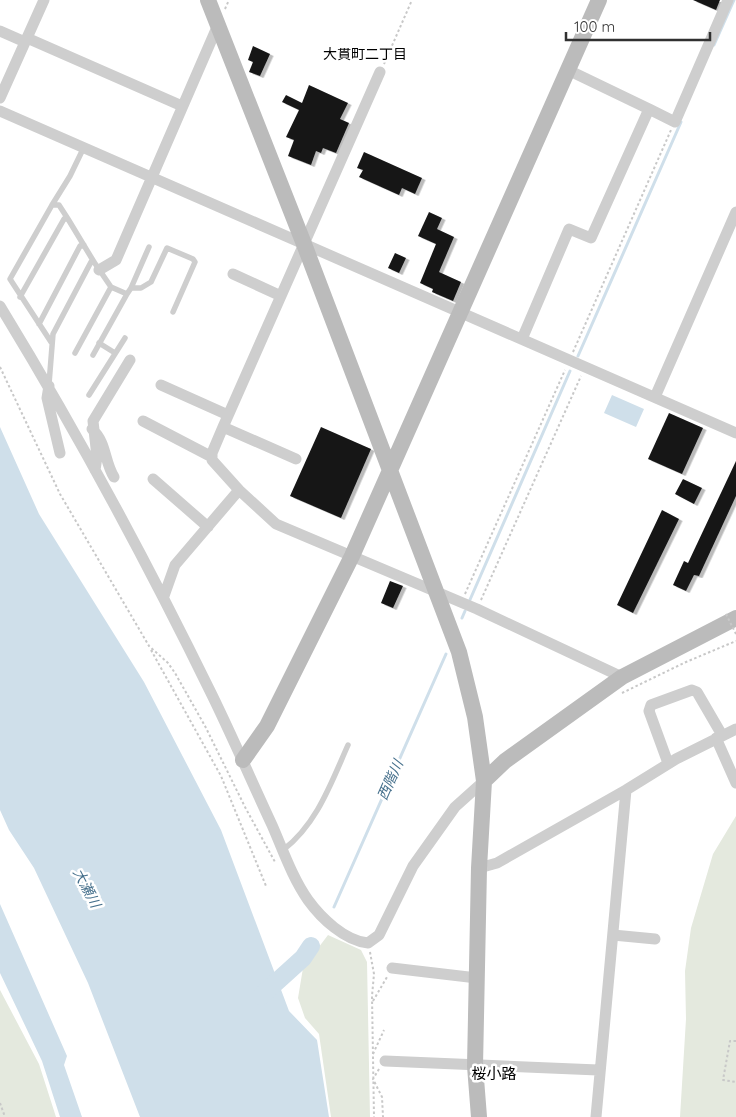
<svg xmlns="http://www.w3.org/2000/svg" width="736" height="1117" viewBox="0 0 736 1117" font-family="Quicksand,'Noto Sans JP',sans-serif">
<defs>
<filter id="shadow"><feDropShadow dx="3.5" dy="2" stdDeviation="0" flood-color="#0004"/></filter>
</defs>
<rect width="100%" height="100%" fill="#fff"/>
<!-- green -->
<path fill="#e4e9de" d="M 736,816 L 736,1117 L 680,1117 L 686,1019 L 685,971 L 691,928 L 713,854 Z
M 328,935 L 361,950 L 367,962 L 370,1117 L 331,1117 L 319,1034 L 305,1018 L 298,998 L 303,968 Z
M 0,990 L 39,1064 L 56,1117 L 0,1117 Z"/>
<!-- water -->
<path fill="#cfdfea" d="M 612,395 L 644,409 L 636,427 L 604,413 Z
M 0,427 L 39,514 L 144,682 L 221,830 L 289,1011 L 317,1040 L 329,1117 L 140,1117 L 88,983 L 34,868 L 9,830 L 0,810 Z
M 0,904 L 67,1056 L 64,1065 L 82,1117 L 60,1117 L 42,1061 L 0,973 Z"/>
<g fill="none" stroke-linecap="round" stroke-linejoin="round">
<!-- stream -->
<path stroke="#cfdfea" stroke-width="3" d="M 714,45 L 734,0
M 578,356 L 681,122
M 469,602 L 570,371
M 462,618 L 465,611
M 334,907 L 446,654"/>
<!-- river -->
<path stroke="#cfdfea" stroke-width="18" d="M 261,996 L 303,958 L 311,946"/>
</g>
<!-- building -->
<path fill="#181818" filter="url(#shadow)" d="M 693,0 L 720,0 L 716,10 Z
M 253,46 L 270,54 L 260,76 L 249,72 L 253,62 L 248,60 Z
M 309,85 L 348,103 L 340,119 L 349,123 L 336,153 L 323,148 L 321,153 L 316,151 L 311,165 L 288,156 L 294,140 L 286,137 L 299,110 L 282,102 L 286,95 L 302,103 Z
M 364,152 L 422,178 L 415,194 L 402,188 L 399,195 L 359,177 L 363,170 L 357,168 Z
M 429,212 L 442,218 L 437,229 L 454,237 L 439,272 L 461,282 L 453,301 L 432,292 L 433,289 L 420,283 L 436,244 L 418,236 Z
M 395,253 L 406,258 L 399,273 L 388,268 Z
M 669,413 L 703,428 L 682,474 L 648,459 Z
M 321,427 L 371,449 L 341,518 L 290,496 Z
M 736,461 L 736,496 L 699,576 L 694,575 L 686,591 L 673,585 L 684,561 L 688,563 Z
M 683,479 L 702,488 L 694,504 L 675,494 Z
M 662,510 L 679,519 L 633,613 L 617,605 Z
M 390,581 L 403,586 L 393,608 L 381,603 Z"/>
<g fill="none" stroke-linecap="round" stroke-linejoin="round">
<!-- path -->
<path stroke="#c8c8c8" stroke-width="2" stroke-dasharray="2.5 2.5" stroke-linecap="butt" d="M 225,9 L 229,0
M 384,64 L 412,0
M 573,352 L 671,130
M 0,367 L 60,494 L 149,646 L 168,663 L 175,673 L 205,726 L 245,807 L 275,862
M 465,594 L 565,370
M 481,600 L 581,376
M 151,650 L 221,776 L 266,886
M 622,693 L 686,662 L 736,641
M 370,952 L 374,974 L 372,996 L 374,1117
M 373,1001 L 387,977
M 736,1041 L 730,1041 L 723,1080 L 736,1082
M 373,1054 L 384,1030
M 379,1069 L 373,1079 L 382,1097 L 383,1117
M 0,1103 L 5,1117"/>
<!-- lane -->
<path stroke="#cecece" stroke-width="5.5" d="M 52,205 L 70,176 L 84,147
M 131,288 L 149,247
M 127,294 L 131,288 L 141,288 L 151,282 L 167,248 L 193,259 L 195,262 L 173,312
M 20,297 L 64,219 L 68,219 L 94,262
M 39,324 L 80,246 L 84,245
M 51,342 L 10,279 L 52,205 L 59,205 L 68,219
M 99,343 L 115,353
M 75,353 L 111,287
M 49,384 L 53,334 L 91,262 L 94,262 L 111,287 L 127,294 L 93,355
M 89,395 L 125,338
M 283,850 C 317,824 331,783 348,745"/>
<!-- street -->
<path stroke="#cecece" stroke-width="11" d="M 0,31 L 25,42
M 27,38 L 182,106
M 568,70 L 649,109
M 380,72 L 223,427 L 212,453 L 212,460 L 239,490 L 276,524 L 477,609 L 622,677
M 0,98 L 44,0
M 0,111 L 736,433
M 99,270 L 116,260 L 218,25
M 233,274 L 281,296
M 0,306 C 77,432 147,562 212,695 C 233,738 252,782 272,825 C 283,850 292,877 308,900 C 321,918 345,941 368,943 L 379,935 L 413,866 L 455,807 L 484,781
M 522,339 L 569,229 L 591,238 L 649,109 L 675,122 L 728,0
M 161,385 L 228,415
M 49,386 L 47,398 L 60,453
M 655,397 L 736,212
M 143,421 L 212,457
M 223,427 L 296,459
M 92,429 C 107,443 104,461 114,477
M 95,470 L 97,457 L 93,421 L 130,360
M 153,479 L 208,527
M 164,596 L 175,565 L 239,490
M 716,738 L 736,783
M 668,763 L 649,711 L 651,705 L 692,690 L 697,692 L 722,735
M 479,868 L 497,863 L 626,790 L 676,759 L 736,729
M 613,935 L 655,939
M 392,968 L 477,978
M 385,1061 L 598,1070
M 596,1117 L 626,790"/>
<!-- secondary -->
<path stroke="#bbb" stroke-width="16" d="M 208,0 L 304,244 L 459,652 L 475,717 L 484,781 L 479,868 L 475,1066 L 479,1117
M 243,760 L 267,726 L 352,556 L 599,0
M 484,781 L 505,761 L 622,677 L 736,618"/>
<!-- path-bridge -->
<path stroke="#c8c8c8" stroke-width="2" stroke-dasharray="2.5 2.5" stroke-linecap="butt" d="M 726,614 L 736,634"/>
</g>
<g text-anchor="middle" stroke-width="5" stroke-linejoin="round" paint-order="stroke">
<!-- neighbourhood labels -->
<g font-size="14" fill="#000" stroke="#fff">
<text x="365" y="59">大貫町二丁目</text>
</g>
<!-- water labels -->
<g font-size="14" font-style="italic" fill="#46708c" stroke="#fff">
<text transform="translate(390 780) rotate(-66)" y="5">西階川</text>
<text transform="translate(87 888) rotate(62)" y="5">大瀬川</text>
</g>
<!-- quarter labels -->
<g font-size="15" fill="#000" stroke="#fff">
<text x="494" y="1079">桜小路</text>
</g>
</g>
<!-- scale -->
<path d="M566 32v8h144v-8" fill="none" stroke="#313131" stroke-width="2.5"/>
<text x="574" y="32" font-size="15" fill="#313131" stroke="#ffffff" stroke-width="4" paint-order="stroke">100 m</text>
</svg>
